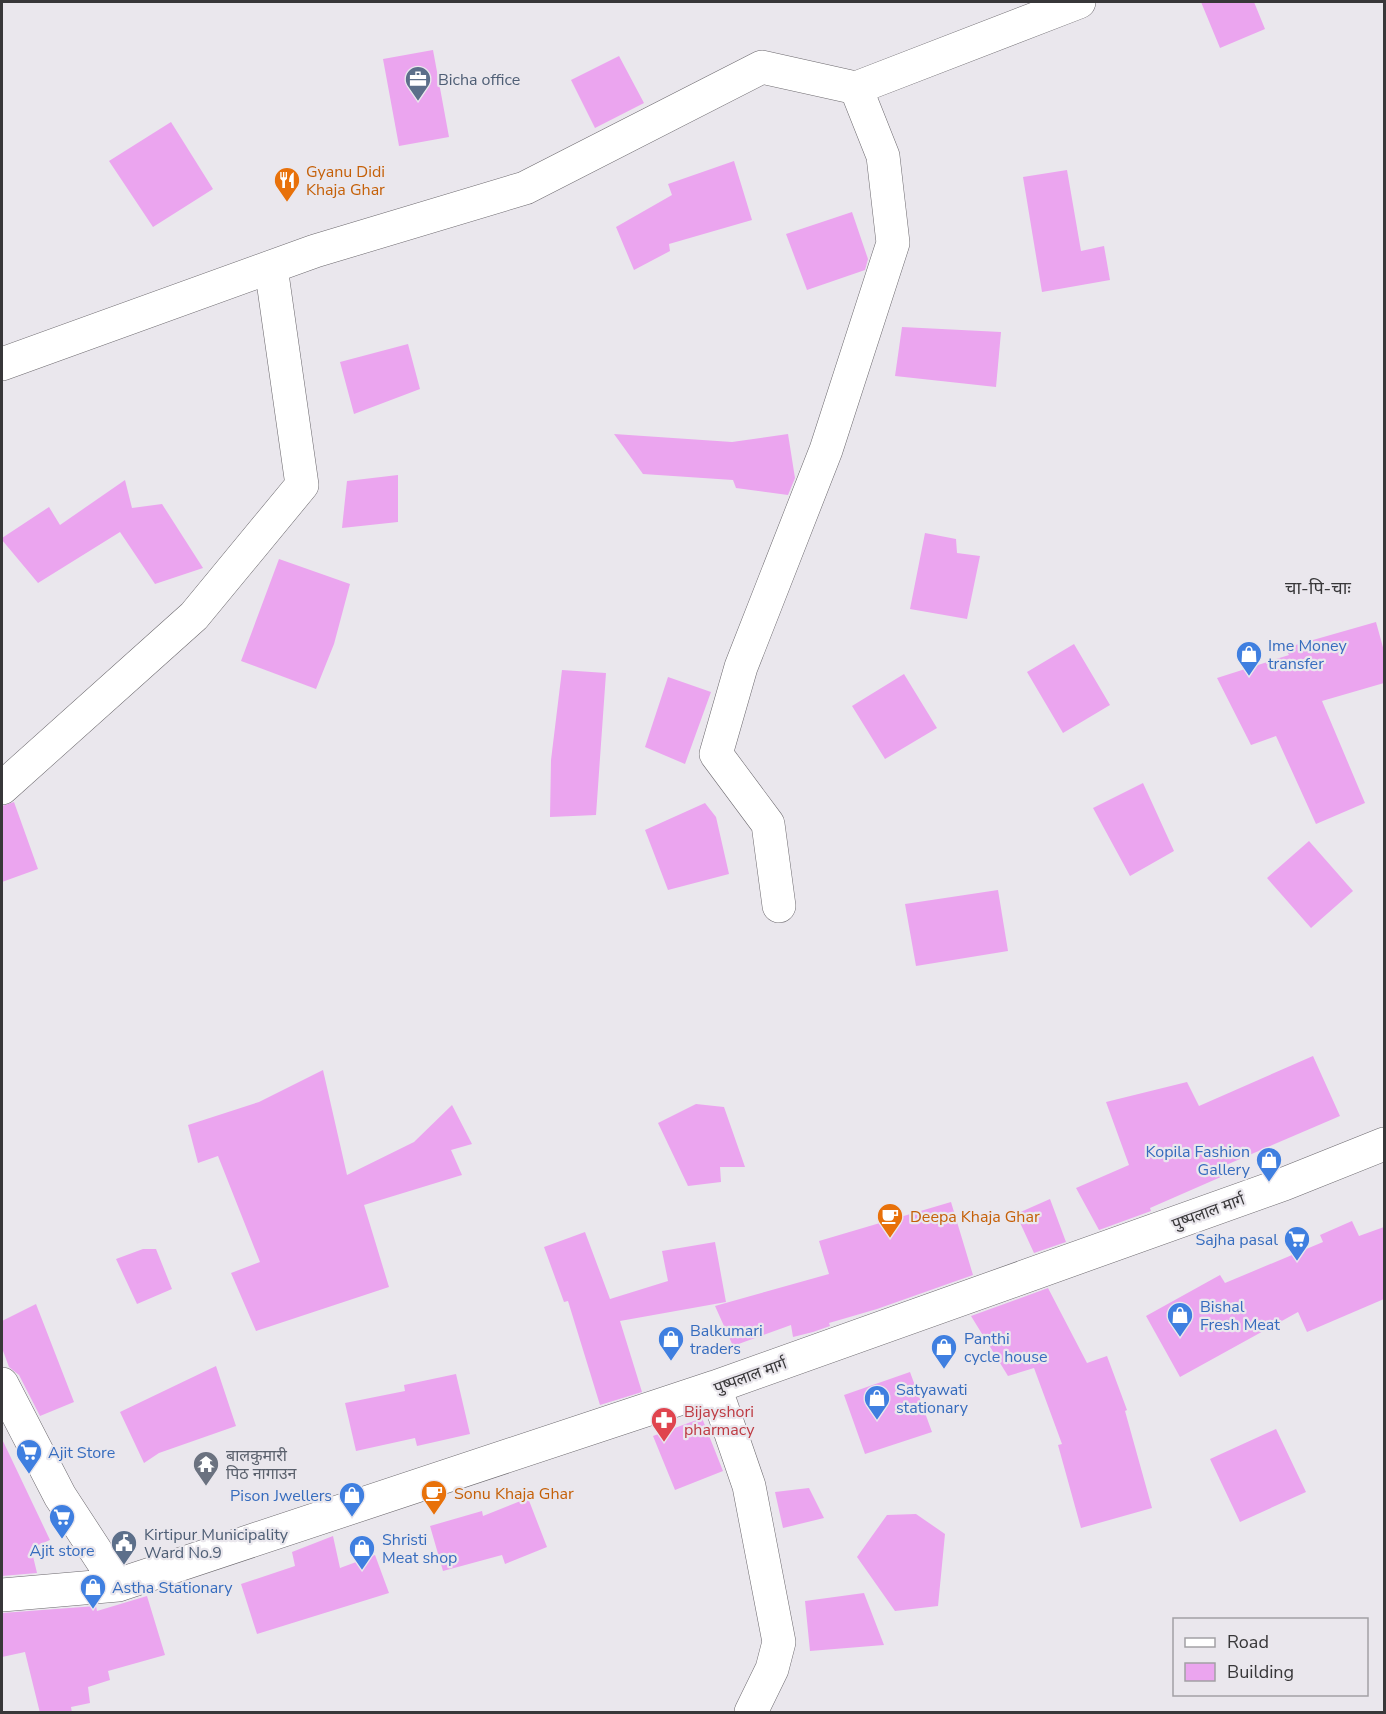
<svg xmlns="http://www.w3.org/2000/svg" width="1386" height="1714" viewBox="0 0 1386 1714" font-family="'Nunito Sans','Noto Sans Devanagari',sans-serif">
<rect width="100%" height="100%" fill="#eae7ed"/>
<!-- building -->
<path fill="#eba5ef" d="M 1201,2 L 1254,2 L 1265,29 L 1220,48 Z
M 433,50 L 449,137 L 399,146 L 383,59 Z
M 619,56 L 644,103 L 595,128 L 571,80 Z
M 171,122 L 213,189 L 153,227 L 109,161 Z
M 734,161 L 752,220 L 669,244 L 670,251 L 634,270 L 616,227 L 672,195 L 668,184 Z
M 1067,170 L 1081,251 L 1104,246 L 1110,280 L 1042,292 L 1023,177 Z
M 852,212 L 868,259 L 865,270 L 807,290 L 786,234 Z
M 902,327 L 1001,332 L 996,387 L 895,376 Z
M 408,344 L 420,389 L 354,414 L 340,362 Z
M 614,434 L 732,442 L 788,434 L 795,478 L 788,495 L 736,488 L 733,480 L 643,474 Z
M 398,475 L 398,522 L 342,528 L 347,481 Z
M 125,480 L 132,508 L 162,504 L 203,568 L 155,584 L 120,532 L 38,583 L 2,540 L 2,538 L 49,507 L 60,525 Z
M 925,533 L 956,539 L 957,553 L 980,556 L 967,619 L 910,609 Z
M 279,559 L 350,584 L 334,644 L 316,689 L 241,661 Z
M 1376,622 L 1384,651 L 1384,683 L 1322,701 L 1365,803 L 1316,824 L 1276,736 L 1251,745 L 1217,678 L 1289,655 L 1285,648 Z
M 1074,644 L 1110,705 L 1063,733 L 1027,672 Z
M 562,670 L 606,673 L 596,815 L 550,817 L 551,760 Z
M 904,674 L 937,728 L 885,759 L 852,706 Z
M 668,677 L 711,692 L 685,764 L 645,747 Z
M 1143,783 L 1174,851 L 1130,876 L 1093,808 Z
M 14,802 L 38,869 L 2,882 L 2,806 Z
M 705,803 L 716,817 L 729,874 L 668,890 L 645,830 Z
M 1309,841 L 1353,891 L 1311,928 L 1267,878 Z
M 998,890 L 1008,951 L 916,966 L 905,904 Z
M 1313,1056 L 1340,1116 L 1226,1165 L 1230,1173 L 1150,1208 L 1151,1211 L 1099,1230 L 1076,1188 L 1129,1165 L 1106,1102 L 1187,1082 L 1199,1106 Z
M 323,1070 L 347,1175 L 414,1142 L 452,1105 L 472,1144 L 451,1150 L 462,1175 L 364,1205 L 389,1287 L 256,1331 L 231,1273 L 260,1262 L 218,1156 L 198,1163 L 188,1125 L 259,1102 Z
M 696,1104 L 724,1107 L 745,1167 L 720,1167 L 721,1182 L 688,1186 L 658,1123 Z
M 1050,1199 L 1066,1242 L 1034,1253 L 1016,1214 Z
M 951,1202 L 973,1275 L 877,1309 L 829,1323 L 830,1326 L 813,1332 L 793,1337 L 791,1325 L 733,1346 L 715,1306 L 829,1274 L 819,1241 Z
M 1352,1221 L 1359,1236 L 1384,1227 L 1384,1299 L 1307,1332 L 1298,1312 L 1180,1377 L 1146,1316 L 1220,1275 L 1225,1283 L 1323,1242 L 1320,1235 Z
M 585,1232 L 610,1299 L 668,1281 L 662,1251 L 715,1242 L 726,1302 L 620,1321 L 642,1392 L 600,1405 L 568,1301 L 564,1302 L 544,1247 Z
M 143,1249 L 156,1249 L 172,1289 L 137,1304 L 116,1259 Z
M 1048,1288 L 1087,1363 L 1107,1356 L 1127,1410 L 1125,1411 L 1152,1508 L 1081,1528 L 1058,1445 L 1062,1444 L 1034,1368 L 1008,1376 L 971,1316 Z
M 36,1304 L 74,1402 L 40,1416 L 19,1375 L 9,1367 L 2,1348 L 2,1321 Z
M 216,1366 L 236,1426 L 159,1453 L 144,1463 L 120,1412 Z
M 910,1372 L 932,1432 L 865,1454 L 844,1395 Z
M 456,1374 L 470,1434 L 417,1446 L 415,1438 L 356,1451 L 345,1403 L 405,1391 L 404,1385 Z
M 702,1418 L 723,1471 L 675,1490 L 653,1436 Z
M 1276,1429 L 1306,1492 L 1240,1522 L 1210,1459 Z
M 2,1439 L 50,1540 L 31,1548 L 37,1573 L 2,1576 Z
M 809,1488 L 824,1518 L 783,1528 L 775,1492 Z
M 528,1498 L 547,1547 L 505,1564 L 502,1555 L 443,1571 L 430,1526 L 482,1511 L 483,1516 Z
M 916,1514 L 945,1534 L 938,1606 L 895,1611 L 857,1557 L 887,1515 Z
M 333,1536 L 340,1568 L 375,1555 L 389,1593 L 257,1634 L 241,1584 L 295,1566 L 292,1552 Z
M 864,1593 L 884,1645 L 810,1651 L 805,1601 Z
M 147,1596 L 165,1655 L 108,1671 L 110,1680 L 88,1687 L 90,1703 L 71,1707 L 72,1713 L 40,1713 L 25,1652 L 2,1657 L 2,1613 L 96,1606 L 97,1611 Z"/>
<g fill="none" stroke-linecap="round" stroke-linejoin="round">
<!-- minor casing -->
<g stroke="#6c696e" stroke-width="34">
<path id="minor" d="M 2,364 L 315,251 L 525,188 L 762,67 L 856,88 L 1079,2
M 2,788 L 194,616 L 302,485 L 271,267
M 779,906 L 768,824 L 716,754 L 741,667 L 826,450 L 893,243 L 883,156 L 856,88
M 2,1384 L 60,1496 L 118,1585
M 715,1387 L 749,1486 L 779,1642 L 772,1669 L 751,1712
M 2,1595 L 118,1585 L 715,1387 L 1284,1184 L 1384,1144"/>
</g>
<!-- minor -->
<use href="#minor" stroke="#fff" stroke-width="33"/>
</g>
<!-- icons -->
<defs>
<g id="office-pin" transform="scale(1.35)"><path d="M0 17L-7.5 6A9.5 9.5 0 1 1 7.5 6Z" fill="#5c6f8a" stroke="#eae7ed"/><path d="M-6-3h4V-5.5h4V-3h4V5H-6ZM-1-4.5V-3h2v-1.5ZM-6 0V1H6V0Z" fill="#fff"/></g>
<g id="restaurant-pin" transform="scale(1.35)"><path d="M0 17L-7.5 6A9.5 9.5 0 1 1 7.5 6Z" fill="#e8710a" stroke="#eae7ed"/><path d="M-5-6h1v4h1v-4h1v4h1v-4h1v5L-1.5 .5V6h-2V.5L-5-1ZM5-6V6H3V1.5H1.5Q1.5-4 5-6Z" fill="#fff"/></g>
<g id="shop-pin" transform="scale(1.35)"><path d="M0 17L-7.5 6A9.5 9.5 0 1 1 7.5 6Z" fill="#3f7fe0" stroke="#eae7ed"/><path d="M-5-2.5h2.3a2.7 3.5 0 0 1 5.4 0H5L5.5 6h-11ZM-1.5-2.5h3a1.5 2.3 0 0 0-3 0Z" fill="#fff"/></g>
<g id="cafe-pin" transform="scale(1.35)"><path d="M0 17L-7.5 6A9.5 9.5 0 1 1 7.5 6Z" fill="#e8710a" stroke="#eae7ed"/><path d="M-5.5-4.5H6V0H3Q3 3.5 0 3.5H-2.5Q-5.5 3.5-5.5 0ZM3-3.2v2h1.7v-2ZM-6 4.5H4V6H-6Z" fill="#fff"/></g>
<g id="supermarket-pin" transform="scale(1.35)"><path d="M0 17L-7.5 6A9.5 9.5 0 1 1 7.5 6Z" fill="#3f7fe0" stroke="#eae7ed"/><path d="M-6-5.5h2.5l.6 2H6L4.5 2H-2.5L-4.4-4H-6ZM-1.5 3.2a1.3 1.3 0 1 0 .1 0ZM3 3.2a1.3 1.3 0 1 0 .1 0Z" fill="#fff"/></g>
<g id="pharmacy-pin" transform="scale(1.35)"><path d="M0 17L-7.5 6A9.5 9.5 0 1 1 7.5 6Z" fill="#e0444e" stroke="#eae7ed"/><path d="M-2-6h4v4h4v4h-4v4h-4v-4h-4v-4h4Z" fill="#fff"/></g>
<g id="temple-pin" transform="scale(1.35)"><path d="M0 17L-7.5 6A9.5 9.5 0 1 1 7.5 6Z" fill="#6b7280" stroke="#eae7ed"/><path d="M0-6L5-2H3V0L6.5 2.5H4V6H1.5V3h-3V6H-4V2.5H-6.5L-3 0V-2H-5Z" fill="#fff"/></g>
<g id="civic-pin" transform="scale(1.35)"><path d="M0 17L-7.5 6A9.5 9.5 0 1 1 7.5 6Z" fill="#5c6f8a" stroke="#eae7ed"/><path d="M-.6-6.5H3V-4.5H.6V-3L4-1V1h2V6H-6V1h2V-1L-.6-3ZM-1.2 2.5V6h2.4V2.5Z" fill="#fff"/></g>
</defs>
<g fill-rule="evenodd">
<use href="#office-pin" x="418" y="79"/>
<use href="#restaurant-pin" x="287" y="180"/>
<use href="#shop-pin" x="1249" y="654"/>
<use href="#shop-pin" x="1269" y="1160"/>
<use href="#cafe-pin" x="890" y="1216"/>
<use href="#supermarket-pin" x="1297" y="1239"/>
<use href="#shop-pin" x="1180" y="1315"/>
<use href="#shop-pin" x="671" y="1339"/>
<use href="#shop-pin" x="944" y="1347"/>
<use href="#shop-pin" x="877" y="1398"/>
<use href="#pharmacy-pin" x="664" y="1420"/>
<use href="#supermarket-pin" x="29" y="1452"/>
<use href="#temple-pin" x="206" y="1464"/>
<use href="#cafe-pin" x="434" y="1493"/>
<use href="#shop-pin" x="352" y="1495"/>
<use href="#supermarket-pin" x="62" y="1517"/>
<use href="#civic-pin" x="124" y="1543"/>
<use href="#shop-pin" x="362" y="1548"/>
<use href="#shop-pin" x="93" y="1587"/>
</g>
<g text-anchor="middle" stroke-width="4.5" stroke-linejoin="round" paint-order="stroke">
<!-- service labels -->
<g font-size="16" fill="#4e5e75" stroke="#eae7ed" text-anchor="start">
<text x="438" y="85">Bicha office</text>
<text x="144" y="1540">Kirtipur Municipality<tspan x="144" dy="18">Ward No.9</tspan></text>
</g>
<!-- food labels -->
<g font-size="16" fill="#c56008" stroke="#eae7ed" text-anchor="start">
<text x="306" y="177">Gyanu Didi<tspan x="306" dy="18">Khaja Ghar</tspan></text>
<text x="910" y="1222">Deepa Khaja Ghar</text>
<text x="454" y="1499">Sonu Khaja Ghar</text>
</g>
<!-- shop labels -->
<g font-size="16" fill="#366cbe" stroke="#eae7ed" text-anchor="start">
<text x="1268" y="651">Ime Money<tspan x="1268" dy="18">transfer</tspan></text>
<text x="1250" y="1157" text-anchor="end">Kopila Fashion<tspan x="1250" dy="18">Gallery</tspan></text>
<text x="1278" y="1245" text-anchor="end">Sajha pasal</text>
<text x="1200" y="1312">Bishal<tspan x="1200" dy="18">Fresh Meat</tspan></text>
<text x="690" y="1336">Balkumari<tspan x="690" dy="18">traders</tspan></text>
<text x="964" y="1344">Panthi<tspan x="964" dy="18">cycle house</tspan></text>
<text x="896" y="1395">Satyawati<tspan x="896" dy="18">stationary</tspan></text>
<text x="48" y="1458">Ajit Store</text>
<text x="332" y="1501" text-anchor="end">Pison Jwellers</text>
<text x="382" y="1545">Shristi<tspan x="382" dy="18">Meat shop</tspan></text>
<text x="62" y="1556" text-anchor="middle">Ajit store</text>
<text x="112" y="1593">Astha Stationary</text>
</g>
<!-- street labels -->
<g font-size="16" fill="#383739" stroke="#eae7ed">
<text transform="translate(1208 1211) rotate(-20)" y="6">पुष्पलाल मार्ग</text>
<text transform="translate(750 1375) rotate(-20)" y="6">पुष्पलाल मार्ग</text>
</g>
<!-- health labels -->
<g font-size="16" fill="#be3a42" stroke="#eae7ed" text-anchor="start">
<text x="684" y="1417">Bijayshori<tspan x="684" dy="18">pharmacy</tspan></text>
</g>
<!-- worship labels -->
<g font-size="16" fill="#5b616d" stroke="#eae7ed" text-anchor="start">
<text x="226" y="1461">बालकुमारी<tspan x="226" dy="18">पिठ नागाउन</tspan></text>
</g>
<!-- neighbourhood labels -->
<g font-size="18" fill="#383739" stroke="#eae7ed">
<text x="1318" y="594">चा-पि-चाः</text>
</g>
</g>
<!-- border -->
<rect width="1386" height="1714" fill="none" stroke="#383739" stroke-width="6"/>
<!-- legend -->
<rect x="1173" y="1618" width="195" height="78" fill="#eae7ed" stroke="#a3a1a5" stroke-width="1.5"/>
<rect x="1185" y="1638" width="30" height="9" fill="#ffffff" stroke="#a3a1a5" stroke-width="1.5"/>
<text x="1227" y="1648" font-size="18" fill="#383739">Road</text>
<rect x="1185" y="1663" width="30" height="18" fill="#eba5ef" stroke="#a3a1a5" stroke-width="1.5"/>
<text x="1227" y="1678" font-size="18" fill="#383739">Building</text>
</svg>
